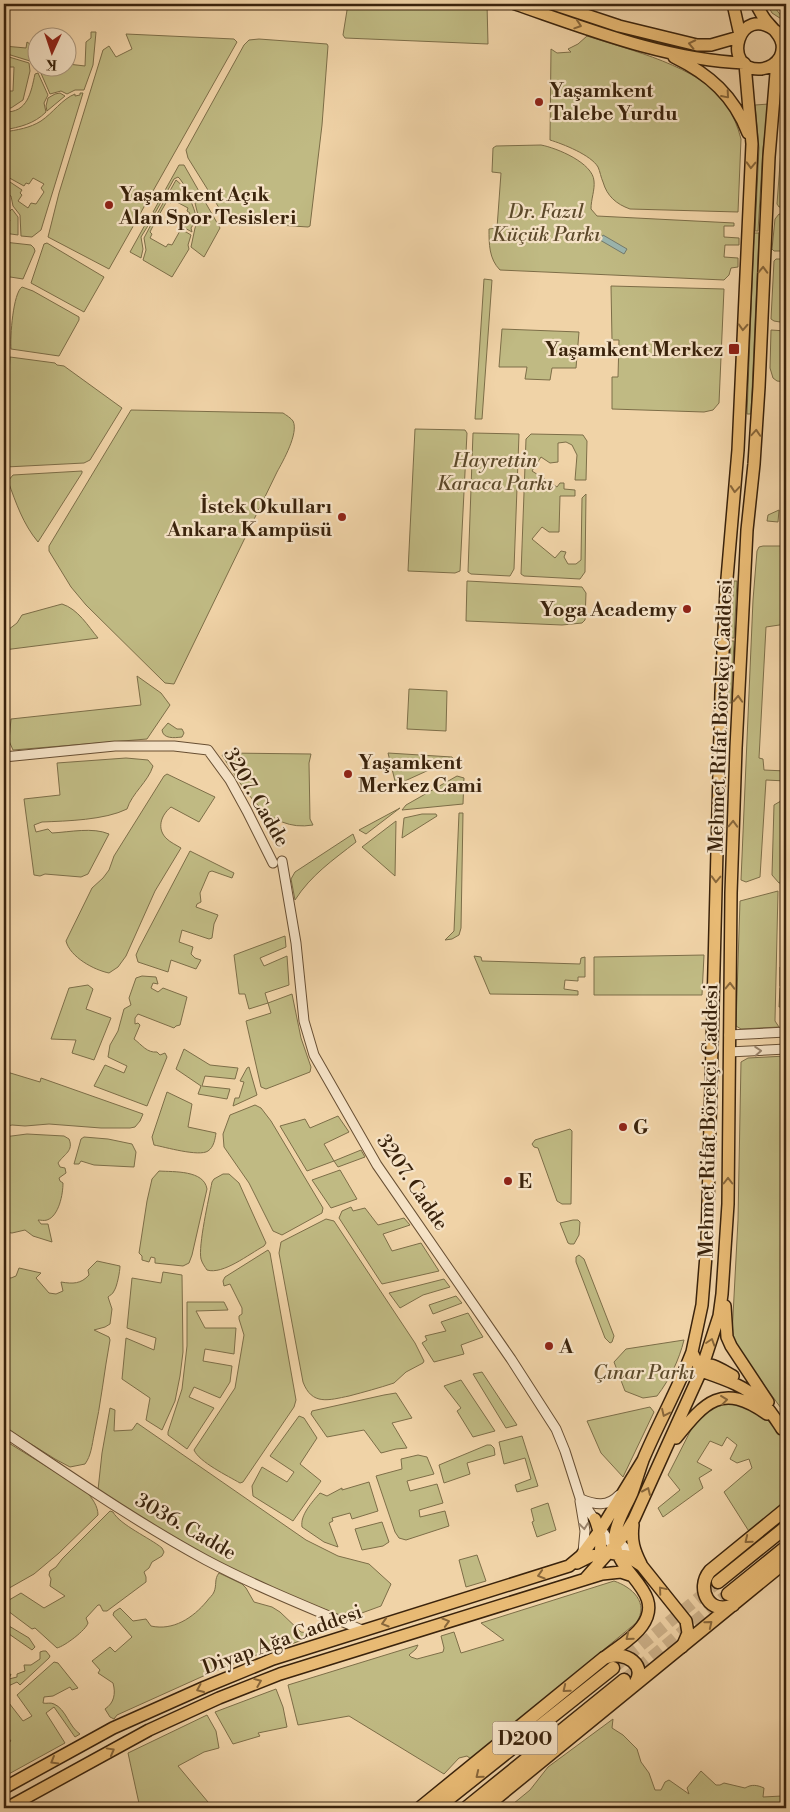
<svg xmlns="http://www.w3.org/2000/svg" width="790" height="1812" viewBox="0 0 790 1812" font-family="'Libre Bodoni',serif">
<rect width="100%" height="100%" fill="#f0d3a7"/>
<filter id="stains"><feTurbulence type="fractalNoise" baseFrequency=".004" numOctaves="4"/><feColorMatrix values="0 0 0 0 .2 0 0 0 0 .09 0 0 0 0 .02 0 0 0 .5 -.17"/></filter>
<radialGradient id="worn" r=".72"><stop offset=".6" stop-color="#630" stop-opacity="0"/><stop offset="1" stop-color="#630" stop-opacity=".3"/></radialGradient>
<!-- green -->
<path fill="#c0ba83" stroke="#7d6e48" d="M 348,4 L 487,4 L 488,44 L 345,38 L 343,35 Z
M 529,4 L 539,4 L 615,29 L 700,50 L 701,55 L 614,32 Z
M 767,4 L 772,4 L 786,22 L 772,13 Z
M 91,32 L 96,32 L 93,65 L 84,90 L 75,90 L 67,94 L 61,91 L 50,94 L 40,71 L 64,72 L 65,68 L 68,68 L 68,64 L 85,66 L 86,42 L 91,38 Z
M 126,34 L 234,39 L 237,42 L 109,269 L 48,237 L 59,193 L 103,50 L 109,46 L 116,57 L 132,49 Z
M 587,36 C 629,50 700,66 726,104 C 733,115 738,127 741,139 L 738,212 L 630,209 C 616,204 607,196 603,182 C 601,178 600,171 598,167 C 591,155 563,144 550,140 L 551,49 L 557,53 L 571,52 L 568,49 L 578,44 Z
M 259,39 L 327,44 L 328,46 L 322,125 L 310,226 L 308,227 L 233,222 L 226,219 L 188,158 L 186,150 L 244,45 L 249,40 Z
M 27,42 L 30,44 L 30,61 L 4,53 L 4,46 L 26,48 Z
M 9,57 L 29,63 L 30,71 L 23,100 L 11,108 L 4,108 L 4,91 L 13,91 L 14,67 L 4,67 L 4,61 Z
M 38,73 L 48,95 L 44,103 L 46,112 C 34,124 20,127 4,130 L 4,112 C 28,113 31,92 35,74 Z
M 60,93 L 65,96 L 47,111 L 46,106 L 48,98 L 55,94 Z
M 80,93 L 83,93 L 41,230 L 32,237 L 21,236 L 20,215 L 13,206 L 11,196 L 5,193 L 4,180 L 7,180 L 22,190 L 20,193 L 22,195 L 18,201 L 28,208 L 31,203 L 36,204 L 44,192 L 41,188 L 44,184 L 33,178 L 29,184 L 26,183 L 24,186 L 4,175 L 4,132 C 17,130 30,128 41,121 C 53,113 62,99 75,94 L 75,96 L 80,95 Z
M 769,104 L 763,148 L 758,231 L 755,231 L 759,148 L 755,105 Z
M 541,145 C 557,148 593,163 594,181 C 595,190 591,199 591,209 L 597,216 L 734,223 L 734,226 L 724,226 L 724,237 L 739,238 L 739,245 L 725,245 L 724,257 L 738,258 L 738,267 L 731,268 L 729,275 L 724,280 L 500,270 C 489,259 489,244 489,229 L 497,228 L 501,173 L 492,172 L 493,148 L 496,146 Z
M 781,150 L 786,150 L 786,207 L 779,207 L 777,204 Z
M 179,165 L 184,165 L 220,228 L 204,257 L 191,247 L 195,228 L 199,219 L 194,199 L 180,179 L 178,177 L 174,179 L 155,213 L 153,212 Z
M 176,180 C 187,188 193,205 197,219 L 191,228 L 192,232 L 183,227 L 190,213 L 187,211 L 188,208 L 173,200 L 171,203 L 167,201 L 159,215 L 157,214 Z
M 12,209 L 18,217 L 18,235 L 4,233 L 10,220 L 6,217 L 4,219 L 4,211 L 9,212 Z
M 151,214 L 154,216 L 141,237 L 143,249 L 141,258 L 130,252 Z
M 779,214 L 786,215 L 786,251 L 774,251 L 772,249 L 775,219 Z
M 155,217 L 157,218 L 150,232 L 152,234 L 150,238 L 166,247 L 168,244 L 172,245 L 181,229 L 191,235 L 188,245 L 189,249 L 172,277 L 143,260 L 146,250 L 144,238 Z
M 754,233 L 759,233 L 751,414 L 747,414 Z
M 4,242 L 31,245 L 34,248 L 35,251 L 23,279 L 4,276 Z
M 47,243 L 104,277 L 84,312 L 31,283 L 44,244 Z
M 776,259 L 786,259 L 786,323 L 774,321 L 771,319 L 774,261 Z
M 484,279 L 492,280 L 482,419 L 475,419 Z
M 611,286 L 724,289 L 719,403 L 713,410 L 704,412 L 612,409 L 612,377 L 618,377 L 619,340 L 612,340 Z
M 22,287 L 33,291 L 79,317 L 79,320 L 59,356 L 11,349 C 10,337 13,293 22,287 Z
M 502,329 L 579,332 L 576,368 L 552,368 L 550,380 L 525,379 L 527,367 L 499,367 Z
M 771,330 L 786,331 L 786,382 L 777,381 L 773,378 L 770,368 Z
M 10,357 L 55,363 L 57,365 L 64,366 L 122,408 L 90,460 L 84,463 L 6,467 L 7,465 L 4,461 L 4,456 Z
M 131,410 L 283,413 C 286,415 291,418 293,421 C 299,433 283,461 277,472 L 174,684 L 165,683 L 86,605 L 71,587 L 49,551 L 49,546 Z
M 415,429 L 465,430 L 467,433 L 460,571 L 455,573 L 408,571 Z
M 473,433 L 519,434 L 514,569 L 510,576 L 471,574 L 468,572 Z
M 531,434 L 583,435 L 587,441 L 586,480 L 575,480 L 577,455 L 572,445 L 566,442 L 558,443 L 558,462 L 550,463 L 541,457 L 532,471 L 557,487 L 560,483 L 564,483 L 564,489 L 575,490 L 575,496 L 560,496 L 559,532 L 549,532 L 542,527 L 532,539 L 555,558 L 561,551 L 566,552 L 564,557 L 568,564 L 576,564 L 581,560 L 582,498 L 586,494 L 585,572 L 580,579 L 524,576 L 521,574 L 526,439 Z
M 82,471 L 82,473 L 38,542 C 23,524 16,503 8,481 L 13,475 Z
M 779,510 L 778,522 L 767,521 L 768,515 Z
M 763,546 L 786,546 L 786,624 L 766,627 L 759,758 L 763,759 L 764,770 L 786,771 L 786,781 L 766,780 L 760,877 L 746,882 L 741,880 L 753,600 L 757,551 L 759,547 Z
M 467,581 L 582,587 L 586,593 L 585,620 L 582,623 L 562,625 L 466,621 Z
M 734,581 L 737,581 L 734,638 L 730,638 Z
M 62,604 C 78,609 88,626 98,638 L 4,650 L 4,633 L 17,623 L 22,615 Z
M 731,641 L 734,641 L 731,703 L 727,703 Z
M 137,676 L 161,693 L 170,705 L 147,739 L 13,750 L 9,741 L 11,719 L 141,705 Z
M 409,689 L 447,691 L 446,731 L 407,729 Z
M 168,723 L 177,729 L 182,729 L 184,733 L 182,737 C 174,738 163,739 162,730 Z
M 226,753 L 311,754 L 309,763 L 310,819 L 313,825 C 267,833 243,788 222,755 Z
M 388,753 L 452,757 L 453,759 L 396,785 Z
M 126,758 L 148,760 L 153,766 C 148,782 132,793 127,809 C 105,820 67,821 42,822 L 34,825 L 36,832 L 48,829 L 52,833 C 70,832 93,827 109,834 L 88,874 L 81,877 L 45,874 L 40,876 L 34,875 L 24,799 L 60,795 L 57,763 Z
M 167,774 L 215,797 L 199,822 L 171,807 C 161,815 156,829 167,839 C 170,842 176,845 181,848 L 155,891 L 126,956 L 118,967 L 109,973 C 94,970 70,957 66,941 L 92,888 L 103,878 L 109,870 L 114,856 L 164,776 Z
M 457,776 L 464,778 L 463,804 L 402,810 L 406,805 Z
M 786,798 L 786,883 L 779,883 L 772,875 L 774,805 Z
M 400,808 L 366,834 L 359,830 Z
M 459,813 L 463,813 L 461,928 L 459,935 L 452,939 L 445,940 L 454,931 Z
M 422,814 L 436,814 L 437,816 L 402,838 L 404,818 Z
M 396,821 L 395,876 L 362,847 Z
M 353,834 L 356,842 C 333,860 311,875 295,900 L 291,879 L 295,872 Z
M 190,851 L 234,873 L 232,878 L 212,871 L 209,872 L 200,893 L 201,902 L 197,904 L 196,907 L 218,915 L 214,924 L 212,938 L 209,939 L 182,930 L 179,942 L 193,947 L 191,954 L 195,958 L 201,960 L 196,969 L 171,960 L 168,972 L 138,962 L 136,955 L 139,948 Z
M 778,891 L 775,1021 L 779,1027 L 741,1029 L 736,1026 L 740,901 Z
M 285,936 L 286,947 L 260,958 L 264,966 L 287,956 L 289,985 L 265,993 L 268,1003 L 292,994 L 301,1038 L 311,1067 L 310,1072 L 266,1089 L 261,1087 L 246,1021 L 271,1013 L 268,1003 L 249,1009 L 245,994 L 239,994 L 234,955 Z
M 704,955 L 702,995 L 594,995 L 594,957 Z
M 474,956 L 481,957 L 482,961 L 580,964 L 581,958 L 585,957 L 585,977 L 578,977 L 578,981 L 565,980 L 564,989 L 578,991 L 578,995 L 490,994 Z
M 780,967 L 786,967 L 786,986 L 780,986 Z
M 142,976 L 156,977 L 158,984 L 153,983 L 151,988 L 158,992 L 163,988 L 187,997 L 180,1025 L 176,1026 L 174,1028 L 138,1014 L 135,1018 L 135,1024 L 138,1023 L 140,1025 L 134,1039 C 142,1045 147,1053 157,1052 L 160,1055 L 165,1053 L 167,1057 L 147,1106 L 94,1086 L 105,1065 L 124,1073 L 127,1066 L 108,1057 L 110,1045 L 118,1031 L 124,1009 L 131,1005 L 129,998 L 136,978 Z
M 88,985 L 93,989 L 86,1009 L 111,1018 L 94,1060 L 72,1053 L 76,1040 L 51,1039 L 69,988 Z
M 780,988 L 786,988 L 786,1007 L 779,1007 Z
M 184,1049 L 210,1065 L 238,1068 L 235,1079 L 205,1076 L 202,1086 L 230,1089 L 227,1099 L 198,1094 L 201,1086 L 176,1069 Z
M 786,1056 L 786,1415 L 735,1345 L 732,1335 L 738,1220 L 741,1062 L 748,1058 Z
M 4,1064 L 9,1066 L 7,1072 L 40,1082 L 41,1078 L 143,1114 L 140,1121 L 135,1127 L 130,1128 L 101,1128 L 49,1124 L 25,1126 L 12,1125 L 4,1127 Z
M 249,1067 L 257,1095 L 233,1106 L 235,1098 L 239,1098 L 244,1082 L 240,1081 L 247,1068 Z
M 167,1092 L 192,1104 L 188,1127 L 216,1133 C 215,1139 214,1147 208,1151 C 199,1157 165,1147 154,1145 L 152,1137 Z
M 255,1105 L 261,1108 L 271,1121 L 323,1208 L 322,1213 L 282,1235 L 273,1231 L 249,1183 L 224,1147 L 223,1134 L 230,1115 Z
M 338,1116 L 349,1132 L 324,1144 L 334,1161 L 361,1150 L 365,1157 L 338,1167 L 334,1161 L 307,1171 L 280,1126 L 305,1119 L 310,1128 Z
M 570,1129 L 572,1131 L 571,1204 L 562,1204 L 557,1201 L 538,1148 L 534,1147 L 532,1144 L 535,1140 Z
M 27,1134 L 64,1136 L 69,1139 C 74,1151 64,1154 58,1163 L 60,1167 L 65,1168 L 66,1173 L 59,1178 L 60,1181 L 63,1183 C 63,1194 59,1216 47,1220 C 44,1221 41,1220 38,1220 L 41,1224 L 48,1224 L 52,1242 L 33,1236 L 25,1230 L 12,1233 L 4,1232 L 4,1137 Z
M 84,1137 L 108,1139 L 132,1144 L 136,1152 L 134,1167 L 94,1165 L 81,1161 L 79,1164 L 74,1164 L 81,1139 Z
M 340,1170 L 357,1199 L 331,1208 L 312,1180 Z
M 159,1171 C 174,1172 204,1170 207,1189 L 192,1255 L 189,1263 L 183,1266 L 155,1263 L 155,1258 L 151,1257 L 149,1262 L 142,1260 L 142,1256 L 139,1253 L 147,1201 L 152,1179 Z
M 223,1174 L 229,1174 L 239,1183 L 266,1243 L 264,1246 C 249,1254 223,1275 207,1270 C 205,1267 202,1263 201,1259 C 198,1246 209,1198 212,1182 L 214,1179 Z
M 351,1207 L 353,1211 L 365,1208 L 378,1225 L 404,1218 L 410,1225 L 383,1234 L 392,1251 L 421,1243 L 439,1271 L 382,1284 L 339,1218 L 342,1211 Z
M 326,1219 L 334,1221 L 415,1343 L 424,1361 L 423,1363 L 406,1372 L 394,1383 C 379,1388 364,1392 349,1396 C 329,1400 312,1406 303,1382 L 279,1253 L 281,1242 Z
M 573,1220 L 578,1220 L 580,1222 L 579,1235 L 574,1244 L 570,1244 L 568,1243 L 560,1223 Z
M 268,1250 L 270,1253 L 296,1400 L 294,1407 L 243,1482 L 240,1483 C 228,1476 199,1462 194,1450 L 235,1388 L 244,1335 L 239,1319 L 239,1316 L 242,1314 L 242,1308 L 230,1284 L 224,1286 L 223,1281 L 225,1277 Z
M 579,1255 L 584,1259 L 614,1336 L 612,1342 L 610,1343 L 605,1338 L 576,1262 L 576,1257 Z
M 97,1261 L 120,1266 C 120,1271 117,1287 114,1291 C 113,1294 110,1295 108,1297 L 112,1309 L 110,1324 L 105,1327 L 94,1330 L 109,1337 L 110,1340 C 104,1372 101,1404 94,1435 C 92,1445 91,1456 85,1464 L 70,1467 L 55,1459 L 4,1427 L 4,1277 L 11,1278 L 16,1276 L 19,1268 L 41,1273 L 36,1278 L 49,1293 L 56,1294 L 63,1291 L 61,1282 C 73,1284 81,1284 89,1275 L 88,1270 Z
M 163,1272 L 182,1275 L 183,1352 L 180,1376 L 175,1401 L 162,1430 L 146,1420 L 150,1398 L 122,1379 L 126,1338 L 154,1350 L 156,1338 L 127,1328 L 132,1278 L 161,1283 Z
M 444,1279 L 450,1287 L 423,1295 L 400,1308 L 389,1293 Z
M 456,1296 L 462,1303 L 433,1314 L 429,1305 Z
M 187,1302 L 224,1302 L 228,1310 L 196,1311 L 205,1328 L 236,1328 L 234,1354 L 205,1349 L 203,1361 L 232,1366 L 230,1382 L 220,1398 L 194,1387 L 189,1397 L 214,1408 L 187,1449 L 168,1435 L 168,1432 L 182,1389 L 187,1346 Z
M 468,1313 L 483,1337 L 461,1345 L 464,1354 L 434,1362 L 422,1343 L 427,1340 L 425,1336 L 446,1331 L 441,1322 Z
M 684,1340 C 679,1360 670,1379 657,1396 L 643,1398 L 625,1391 L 614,1362 L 626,1349 Z
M 482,1372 L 517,1425 L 506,1428 L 473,1374 Z
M 461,1380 L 495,1431 L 473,1437 L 457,1411 L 461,1408 L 444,1386 Z
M 396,1393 L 412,1418 L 392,1423 L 407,1448 L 396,1449 L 381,1453 L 364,1430 L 327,1437 L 311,1414 L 312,1411 L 384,1395 Z
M 727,1400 L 760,1412 L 786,1440 L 786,1487 L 783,1503 L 750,1533 L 724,1492 L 752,1468 L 749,1459 L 737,1463 L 730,1459 L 737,1445 L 727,1437 L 722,1446 L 710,1441 L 697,1462 L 712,1470 L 699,1478 L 703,1488 L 663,1517 L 658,1508 L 680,1490 L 668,1475 L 698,1416 Z
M 650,1407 L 654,1412 L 623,1477 L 601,1453 L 587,1421 Z
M 110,1408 L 115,1410 L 114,1431 L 132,1430 L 137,1423 L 306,1540 L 338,1556 L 369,1564 L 391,1584 L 381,1606 L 348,1618 L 284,1594 L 225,1566 L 170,1537 L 98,1490 L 102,1453 Z
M 299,1416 L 304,1418 L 317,1438 L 300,1464 L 321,1481 L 293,1521 L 253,1496 L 252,1486 L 262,1467 L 287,1482 L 294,1472 L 270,1456 Z
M 522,1436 L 538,1486 L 517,1492 L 515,1485 L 531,1479 L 525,1458 L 504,1464 L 499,1442 Z
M 4,1440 L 86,1491 C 92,1498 98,1506 98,1515 L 59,1553 L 34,1574 L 4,1591 Z
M 487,1445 L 491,1445 L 494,1448 L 495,1455 L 467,1463 L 470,1474 L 444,1483 L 439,1465 Z
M 418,1455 L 427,1457 L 434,1474 L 407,1481 L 410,1491 L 437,1484 L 443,1503 L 419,1510 L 420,1517 L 445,1511 L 449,1526 L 406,1540 L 399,1538 L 395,1532 L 376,1476 L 402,1469 L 401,1459 Z
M 369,1482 L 378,1511 L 352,1519 L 350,1513 L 332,1518 L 333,1521 L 329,1523 L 338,1547 L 324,1542 L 302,1527 C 300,1515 312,1502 320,1493 L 327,1496 L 342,1488 L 342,1490 Z
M 548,1503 L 556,1530 L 537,1537 L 532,1522 L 534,1521 L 531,1509 Z
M 110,1511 L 113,1512 C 120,1525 150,1538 162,1548 L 164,1552 L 162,1556 L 152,1562 L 149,1568 L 144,1572 L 146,1577 L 146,1582 L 107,1611 L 103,1611 L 100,1605 L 98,1605 L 86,1618 L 88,1623 C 86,1630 65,1646 57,1648 L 35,1628 L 32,1629 L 4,1608 L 4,1603 L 21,1593 L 44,1608 L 65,1596 L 50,1586 L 51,1579 L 49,1575 L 50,1571 L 56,1567 L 62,1559 Z
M 382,1522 L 389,1542 L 383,1546 L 362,1550 L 355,1529 Z
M 477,1555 L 486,1581 L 466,1587 L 459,1560 Z
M 219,1573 L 242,1584 L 246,1588 L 254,1602 L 272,1607 L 280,1612 L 301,1632 L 309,1633 L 313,1636 L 286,1646 L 285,1644 L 210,1673 L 117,1715 L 114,1719 L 110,1717 L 105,1709 C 114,1703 116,1694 113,1683 L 98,1673 L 100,1670 L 92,1661 L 110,1647 L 115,1652 L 132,1637 L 113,1615 L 114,1612 L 120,1608 L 133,1621 L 146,1619 L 151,1626 C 173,1631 193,1618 207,1601 C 209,1598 213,1595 214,1592 C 217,1585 214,1579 219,1573 Z
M 614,1581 C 632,1587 650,1603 636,1623 L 471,1759 L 467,1756 L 459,1758 L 444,1774 L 349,1716 L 298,1725 L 288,1685 L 418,1645 L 416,1649 L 409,1655 L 411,1657 L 417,1659 L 443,1652 L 444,1648 L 441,1636 L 454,1632 L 461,1653 L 504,1640 L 481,1623 Z
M 4,1623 L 29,1638 L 35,1647 L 32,1650 L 9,1634 L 4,1637 Z
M 43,1651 L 46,1651 L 50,1656 L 49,1658 L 20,1685 L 17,1682 L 4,1688 L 5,1677 L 11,1674 L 9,1679 L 17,1677 L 17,1674 L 25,1671 L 24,1665 L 31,1665 L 40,1659 L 40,1652 Z
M 54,1662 L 58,1663 L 78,1688 L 72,1690 L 70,1687 L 53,1696 L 44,1697 L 43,1703 C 47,1704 50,1702 54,1704 C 66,1709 69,1727 80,1734 L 75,1737 L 54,1707 L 46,1713 L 65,1743 L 7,1775 L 5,1774 L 4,1770 L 4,1745 L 11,1741 L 4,1732 L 4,1706 L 9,1703 L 23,1721 L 32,1716 L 17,1695 Z
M 276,1689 L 283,1707 L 287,1727 L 258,1733 L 260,1736 L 233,1744 L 215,1712 Z
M 207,1715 L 216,1731 L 219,1748 L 204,1752 L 178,1766 L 213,1808 L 140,1808 L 128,1753 Z
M 613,1719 L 612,1728 L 623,1735 L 637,1749 L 641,1762 L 649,1773 L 655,1790 L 661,1790 L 665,1782 L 669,1780 L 689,1794 L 687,1788 L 701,1771 L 716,1785 L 720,1785 L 724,1783 L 745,1788 C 752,1784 757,1785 764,1788 L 763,1797 L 782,1796 L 786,1784 L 786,1808 L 508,1808 L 530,1790 L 548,1767 Z"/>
<!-- water -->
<path fill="#9bb6af" stroke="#747b6e" d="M 603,235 L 627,249 L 624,254 L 600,240 Z"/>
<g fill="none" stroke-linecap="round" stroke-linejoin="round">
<!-- highway-tunnel -->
<path stroke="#ccb088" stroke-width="12" stroke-dasharray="12 6" stroke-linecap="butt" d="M 613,1668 L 718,1582
M 624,1680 L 728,1594"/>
<!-- minor casing -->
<g stroke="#684f33" stroke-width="11">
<path id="minor" d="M 4,757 L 115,746 L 174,746 L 208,750 L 230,780 L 247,811 L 273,863
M 282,861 L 296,943 L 304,1021 L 314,1055 L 377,1165 L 511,1359 L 556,1429 L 565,1451 L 580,1498 L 616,1551
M 729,1035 L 786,1032
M 729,1052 L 786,1049
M 4,1432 C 70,1476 136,1522 206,1560 C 257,1587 310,1608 362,1630
M 581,1499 C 595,1505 608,1507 619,1495
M 580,1501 L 585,1531 L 583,1552
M 614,1537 L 635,1558"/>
</g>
<!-- major casing -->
<g stroke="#3a230c" stroke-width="14">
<path id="major" d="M 515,4 C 588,29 666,60 744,63
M 553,4 L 619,26 L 697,45 L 711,45 L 739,37
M 733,4 L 740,35
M 756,4 C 760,11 763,18 768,23 C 777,33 787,42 780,57 C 776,64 769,68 761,69 C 720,72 738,0 777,32
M 674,57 C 709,74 734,96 748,133
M 745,64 L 752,144 L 738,450 L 726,590 L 721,693 L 707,1243 L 702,1305 L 692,1352 L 701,1371 C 724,1379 746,1386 763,1403 C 770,1410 776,1420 782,1429
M 725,1306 L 727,1337 L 731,1346 L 768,1402
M 698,1365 C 710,1361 722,1370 733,1376
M 676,1438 C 705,1402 722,1382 767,1414
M 595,1519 C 600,1532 603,1545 599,1559
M 633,1525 C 631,1541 634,1550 641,1564
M 577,1563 L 591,1556 L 610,1553 L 627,1556 L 642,1566 L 686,1621 L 688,1633 L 682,1647
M 585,1579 L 625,1534 L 634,1519 L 701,1371 L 719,1316 L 722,1294 L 728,1204 L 731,893 L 736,748 L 747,530 L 754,464 L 759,387 L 769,157 L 777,61
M 604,1658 C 616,1648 633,1639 642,1626 C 668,1590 610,1572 615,1535 C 617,1520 626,1507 632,1493 C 636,1482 639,1471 643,1460 C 658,1424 678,1389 692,1352
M 4,1788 L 113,1728 L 205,1687 L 273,1659 L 569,1566 L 581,1556 L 601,1529 L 643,1460
M 7,1808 L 149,1730 L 219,1698 L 280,1674 L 602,1574 L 621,1572 L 630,1575"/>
</g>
<!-- highway casing -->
<g stroke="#3a230c" stroke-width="15">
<path id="highway" d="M 718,1582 L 786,1527
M 728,1594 L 786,1547
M 733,1605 C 710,1616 695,1589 710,1571 L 786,1509
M 420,1808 L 604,1658 C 625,1649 650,1666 633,1686
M 437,1808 L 613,1668
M 466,1808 L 624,1680
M 484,1808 L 786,1561"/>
</g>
<!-- minor -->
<use href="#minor" stroke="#f5e2c6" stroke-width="9"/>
<!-- major -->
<use href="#major" stroke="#e8ba74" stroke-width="11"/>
<!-- highway -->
<use href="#highway" stroke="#e8ba74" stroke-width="12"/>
</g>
<!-- one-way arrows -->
<defs><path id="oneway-chevron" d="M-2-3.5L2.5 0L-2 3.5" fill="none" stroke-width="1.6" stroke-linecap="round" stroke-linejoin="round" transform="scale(1.25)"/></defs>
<g stroke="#88673b">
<use href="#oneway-chevron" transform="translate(578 25) rotate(18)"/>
<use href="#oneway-chevron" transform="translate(692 44) rotate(-168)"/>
<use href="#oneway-chevron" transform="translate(726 95) rotate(49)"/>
<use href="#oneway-chevron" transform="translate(751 165) rotate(92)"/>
<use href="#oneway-chevron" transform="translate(763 270) rotate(-88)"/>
<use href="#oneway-chevron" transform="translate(743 327) rotate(93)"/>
<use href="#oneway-chevron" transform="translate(756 433) rotate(-86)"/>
<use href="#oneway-chevron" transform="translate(735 489) rotate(95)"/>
<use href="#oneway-chevron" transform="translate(738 699) rotate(-87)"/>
<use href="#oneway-chevron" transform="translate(733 824) rotate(-88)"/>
<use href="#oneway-chevron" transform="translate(716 879) rotate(92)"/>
<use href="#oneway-chevron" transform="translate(730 986) rotate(-89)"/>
<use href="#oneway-chevron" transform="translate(728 1181) rotate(-90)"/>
<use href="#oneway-chevron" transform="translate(711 1342) rotate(-72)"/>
<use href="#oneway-chevron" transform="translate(724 1400) rotate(-7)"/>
<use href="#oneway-chevron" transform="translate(665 1413) rotate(115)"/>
<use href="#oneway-chevron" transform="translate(647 1491) rotate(-66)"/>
<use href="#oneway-chevron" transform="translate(748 1540) rotate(141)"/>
<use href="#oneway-chevron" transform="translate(541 1575) rotate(163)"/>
<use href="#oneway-chevron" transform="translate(662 1590) rotate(-130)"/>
<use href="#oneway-chevron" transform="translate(446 1622) rotate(-17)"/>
<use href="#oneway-chevron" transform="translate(385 1623) rotate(163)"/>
<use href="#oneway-chevron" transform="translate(709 1624) rotate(-39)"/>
<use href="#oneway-chevron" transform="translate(629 1637) rotate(141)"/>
<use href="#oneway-chevron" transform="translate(258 1682) rotate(-22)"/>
<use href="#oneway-chevron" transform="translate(200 1689) rotate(156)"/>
<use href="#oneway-chevron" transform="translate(566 1689) rotate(141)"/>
<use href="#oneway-chevron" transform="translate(111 1751) rotate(-29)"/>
<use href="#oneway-chevron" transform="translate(54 1761) rotate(150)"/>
<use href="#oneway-chevron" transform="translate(479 1775) rotate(141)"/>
</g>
<g stroke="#988269">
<use href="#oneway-chevron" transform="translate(758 1051) rotate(-4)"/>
<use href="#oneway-chevron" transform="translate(584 1526) rotate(83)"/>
</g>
<!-- markers -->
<g fill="#8f2418" stroke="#f5e2c6" stroke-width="2">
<circle cx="539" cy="102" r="5"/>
<circle cx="109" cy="205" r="5"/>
<rect x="728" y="343" width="12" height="12" rx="2.5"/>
<circle cx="342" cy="517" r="5"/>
<circle cx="687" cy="609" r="5"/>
<circle cx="348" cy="774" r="5"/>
<circle cx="623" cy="1127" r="5"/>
<circle cx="508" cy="1181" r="5"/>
<circle cx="549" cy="1346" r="5"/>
</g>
<g text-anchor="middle" stroke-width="4.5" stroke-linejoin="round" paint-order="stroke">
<!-- shield labels -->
<rect fill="#f5e2c6" stroke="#725c44" stroke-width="1" x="492.5" y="1721.5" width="65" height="33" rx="4"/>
<g font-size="19" font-weight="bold" fill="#3a230c">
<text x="525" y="1745">D200</text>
</g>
<!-- poi labels -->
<g font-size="20" font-weight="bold" fill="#3a230c" stroke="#f5e2c6" text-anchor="start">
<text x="549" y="97">Yaşamkent<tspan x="549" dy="23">Talebe Yurdu</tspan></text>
<text x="119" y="201">Yaşamkent Açık<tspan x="119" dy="23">Alan Spor Tesisleri</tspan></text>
<text x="723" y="356" text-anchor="end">Yaşamkent Merkez</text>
<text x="332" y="513" text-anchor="end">İstek Okulları<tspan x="332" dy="23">Ankara Kampüsü</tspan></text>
<text x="677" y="616" text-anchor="end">Yoga Academy</text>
<text x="358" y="769">Yaşamkent<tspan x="358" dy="23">Merkez Cami</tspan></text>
<text x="633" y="1134">G</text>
<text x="518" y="1188">E</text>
<text x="559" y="1353">A</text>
</g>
<!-- park labels -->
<g font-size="20" font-style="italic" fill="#5c492a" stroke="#f5e2c6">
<text x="546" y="218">Dr. Fazıl<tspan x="546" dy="23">Küçük Parkı</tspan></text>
<text x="495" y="467">Hayrettin<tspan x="495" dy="23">Karaca Parkı</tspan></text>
<text x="644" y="1379">Çınar Parkı</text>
</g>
<!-- street labels -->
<g font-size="20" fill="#3a230c" stroke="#f5e2c6">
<text transform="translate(720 716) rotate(-88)" y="7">Mehmet Rifat Börekçi Caddesi</text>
<text transform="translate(257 797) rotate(60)" y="7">3207. Cadde</text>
<text transform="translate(708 1121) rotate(-89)" y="7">Mehmet Rifat Börekçi Caddesi</text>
<text transform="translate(413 1182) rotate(56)" y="7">3207. Cadde</text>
<text transform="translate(186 1526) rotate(30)" y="7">3036. Cadde</text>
<text transform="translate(282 1639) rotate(-20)" y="7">Diyap Ağa Caddesi</text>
</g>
</g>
<!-- margin -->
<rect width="790" height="1812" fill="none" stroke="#f0d3a7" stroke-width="20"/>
<rect x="5" y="5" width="780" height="1802" fill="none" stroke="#3a230c" stroke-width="2.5"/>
<rect x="10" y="10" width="770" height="1792" fill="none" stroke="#3a230c"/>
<!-- north arrow -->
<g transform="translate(52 52) rotate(183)"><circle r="24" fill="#f5e2c6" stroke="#aa967c"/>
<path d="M0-4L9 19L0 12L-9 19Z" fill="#8f2418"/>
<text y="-8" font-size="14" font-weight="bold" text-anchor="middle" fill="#3a230c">K</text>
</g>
<rect width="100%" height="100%" filter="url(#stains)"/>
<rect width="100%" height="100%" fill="url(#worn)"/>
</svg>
